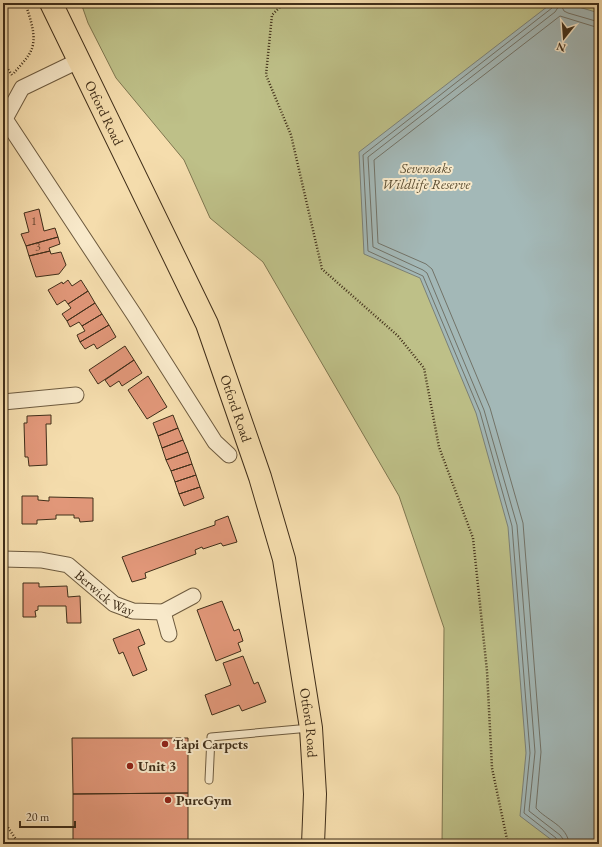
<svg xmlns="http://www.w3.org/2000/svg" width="602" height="847" viewBox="0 0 602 847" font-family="'EB Garamond',serif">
<rect width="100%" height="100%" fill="#f5ddad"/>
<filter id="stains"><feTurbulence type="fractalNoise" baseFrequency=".005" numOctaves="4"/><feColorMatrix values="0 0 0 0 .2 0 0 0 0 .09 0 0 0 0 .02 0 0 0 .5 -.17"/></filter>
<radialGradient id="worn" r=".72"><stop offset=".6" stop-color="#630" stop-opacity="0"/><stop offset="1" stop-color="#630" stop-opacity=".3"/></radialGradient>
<!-- green -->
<path fill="#bec088" stroke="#7f7750" d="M 81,3 L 599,3 L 599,844 L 442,844 L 444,628 L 399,496 L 263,262 L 210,218 L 184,160 L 116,78 L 88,23 Z"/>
<!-- water -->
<path fill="#a3b8b7" stroke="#7b8178" d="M 552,3 L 565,3 L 599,13 L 599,844 L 555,844 L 553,841 L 520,816 L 526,753 L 508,527 L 476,413 L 420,278 L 364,254 L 359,152 Z"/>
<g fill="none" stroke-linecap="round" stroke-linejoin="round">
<!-- shore -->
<path stroke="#727368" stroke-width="1" d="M 554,3 L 552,8 L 363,155 L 368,251 L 423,276 L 480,412 L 512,526 L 530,753 L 524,813 L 556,838 L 558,844
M 563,844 L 563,839 L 560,835 L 529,811 L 535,752 L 517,525 L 484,410 L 427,273 L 423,270 L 373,247 L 368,157 L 555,12 L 559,6 L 562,7 L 564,11 L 568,13 L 599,22
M 569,844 C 568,826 546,820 536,808 L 541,752 L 523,523 L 490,408 L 432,269 L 426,264 L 378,243 L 374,160 L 560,16 L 599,28"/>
</g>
<!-- building -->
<path fill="#e19779" stroke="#402e19" d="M 39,209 L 44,231 L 55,228 L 58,237 L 26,246 L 21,234 L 29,232 L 24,213 Z
M 58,237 L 60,244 L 49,248 L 50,251 L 29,256 L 26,246 Z
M 50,251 L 51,254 L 61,252 L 66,265 L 59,274 L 36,277 L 29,256 Z
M 68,280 L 72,286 L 81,280 L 88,291 L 68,304 L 65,300 L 57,305 L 48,290 L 62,282 L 63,284 Z
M 88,291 L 95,303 L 67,321 L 62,314 L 71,308 L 68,304 Z
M 95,303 L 102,314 L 82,326 L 79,322 L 70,327 L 67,321 Z
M 102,314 L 109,325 L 80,342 L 77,335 L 85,331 L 82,326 Z
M 109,325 L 116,337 L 97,349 L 94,344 L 85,349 L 80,342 Z
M 125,346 L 134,360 L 98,384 L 89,370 Z
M 134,360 L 142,373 L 122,386 L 119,381 L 110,387 L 105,380 Z
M 148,376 L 167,407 L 147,419 L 128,390 Z
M 51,415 L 51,424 L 46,424 L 47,465 L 29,466 L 28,457 L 25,457 L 24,423 L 27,423 L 27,416 Z
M 173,415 L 178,428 L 158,436 L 153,423 Z
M 178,428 L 183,440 L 162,448 L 158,436 Z
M 183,440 L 188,452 L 166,460 L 162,448 Z
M 188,452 L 192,464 L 171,471 L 166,460 Z
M 192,464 L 196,475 L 175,482 L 171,471 Z
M 196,475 L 200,487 L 179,494 L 175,482 Z
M 200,487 L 204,498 L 184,506 L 179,494 Z
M 22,496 L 38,496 L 38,500 L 49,501 L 49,497 L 93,498 L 93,521 L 80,522 L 79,518 L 74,518 L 74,515 L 56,515 L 56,519 L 37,520 L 37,524 L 22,524 Z
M 228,516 L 237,542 L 223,546 L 221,543 L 203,549 L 202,547 L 195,550 L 196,554 L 145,573 L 146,578 L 132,582 L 122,557 L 215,525 L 215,521 Z
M 23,583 L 39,583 L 39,587 L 67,586 L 68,597 L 80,596 L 81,623 L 67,623 L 66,606 L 38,606 L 38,610 L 35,611 L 36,617 L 23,617 Z
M 222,601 L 234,631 L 239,629 L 243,641 L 238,643 L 241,651 L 216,661 L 197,610 Z
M 139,629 L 145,644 L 138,647 L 147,670 L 133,676 L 123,652 L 119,654 L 113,639 Z
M 243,656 L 254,684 L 258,682 L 266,702 L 242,711 L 239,705 L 212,715 L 205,695 L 231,685 L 223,663 Z
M 72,738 L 188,738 L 188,793 L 73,794 Z
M 188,793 L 188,843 L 73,844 L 73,794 Z
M 33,840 L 73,844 L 197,844 L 33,844 Z"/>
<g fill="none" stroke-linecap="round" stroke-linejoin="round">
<!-- service casing -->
<g stroke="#6d5a3e" stroke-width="9">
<path id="service" d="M 209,780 L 211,737 L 310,728"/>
</g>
<!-- minor casing -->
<g stroke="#6d5a3e" stroke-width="17">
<g id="minor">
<path d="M 5,119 L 135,316 L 215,442 L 229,455"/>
<path d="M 4,129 L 5,119 L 22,88 L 80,60"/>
<path d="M 3,402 L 76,395"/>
<path id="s1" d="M 3,559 L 41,560 L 68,565 L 114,604 L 133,611 L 163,612 L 193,596"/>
<path d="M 163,612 L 169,634"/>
</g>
</g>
<!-- primary casing -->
<g stroke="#402e19" stroke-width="24">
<g id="primary">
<path id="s2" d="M 51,3 L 207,324 L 260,477 L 284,559 L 311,728 L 315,794 L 313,844"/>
</g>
</g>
<!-- path -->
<path stroke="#402e19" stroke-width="2.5" stroke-dasharray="1 2" stroke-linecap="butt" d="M 284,3 L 272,15 L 266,75 L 291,135 L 322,269 L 398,336 L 424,368 L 439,447 L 473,538 L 487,671 L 492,768 L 508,844
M 3,62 L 12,75
M 14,73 C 18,68 24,62 28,56 C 39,41 31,22 26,5 L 30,3
M 3,820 L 19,844"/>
<!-- service -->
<use href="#service" stroke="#f8e9ca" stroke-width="7"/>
<!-- minor -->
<use href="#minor" stroke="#f8e9ca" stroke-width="15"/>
<!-- primary -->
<use href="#primary" stroke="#f5ddad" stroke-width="22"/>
</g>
<!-- markers -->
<g fill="#8f2418" stroke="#f8e9ca" stroke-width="1.5">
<circle cx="165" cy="744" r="4"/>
<circle cx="130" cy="766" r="4"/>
<circle cx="168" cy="800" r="4"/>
</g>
<g text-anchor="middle" stroke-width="4" stroke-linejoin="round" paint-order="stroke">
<!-- number labels -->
<g font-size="12" fill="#684831">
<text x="34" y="225">1</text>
<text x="38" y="251">3</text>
</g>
<!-- street labels -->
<g font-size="14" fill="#402e19" stroke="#f8e9ca">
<text dy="5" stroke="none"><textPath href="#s2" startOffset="122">Otford Road</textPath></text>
<text dy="5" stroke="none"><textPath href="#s2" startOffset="446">Otford Road</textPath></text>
<text dy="5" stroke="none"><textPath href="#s1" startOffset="112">Berwick Way</textPath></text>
<text dy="5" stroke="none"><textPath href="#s2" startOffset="770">Otford Road</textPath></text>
</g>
<!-- park labels -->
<g font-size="14" font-style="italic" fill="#594b2f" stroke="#f8e9ca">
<text x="426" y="173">Sevenoaks<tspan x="426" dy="16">Wildlife Reserve</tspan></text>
</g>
<!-- poi labels -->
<g font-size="14" font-weight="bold" fill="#402e19" stroke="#f8e9ca" text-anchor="start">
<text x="173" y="749">Tapi Carpets</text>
<text x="138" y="771">Unit 3</text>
<text x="176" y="805">PureGym</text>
</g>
</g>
<!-- margin -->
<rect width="602" height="847" fill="none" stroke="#f5ddad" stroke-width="16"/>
<rect x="4" y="4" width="594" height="839" fill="none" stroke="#402e19" stroke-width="2"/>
<rect x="8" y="8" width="586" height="831" fill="none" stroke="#402e19"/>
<!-- north arrow -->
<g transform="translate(564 38) rotate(197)" stroke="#f8e9ca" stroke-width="3" paint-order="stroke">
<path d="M0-3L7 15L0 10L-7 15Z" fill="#402e19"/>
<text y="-6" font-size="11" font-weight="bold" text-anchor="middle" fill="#402e19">N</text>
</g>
<!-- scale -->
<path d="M20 821v6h55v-6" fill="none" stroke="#402e19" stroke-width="2"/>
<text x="26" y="821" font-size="12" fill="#402e19" stroke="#f8e9ca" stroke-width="3" paint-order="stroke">20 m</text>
<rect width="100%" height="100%" filter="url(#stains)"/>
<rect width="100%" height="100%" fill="url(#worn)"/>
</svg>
